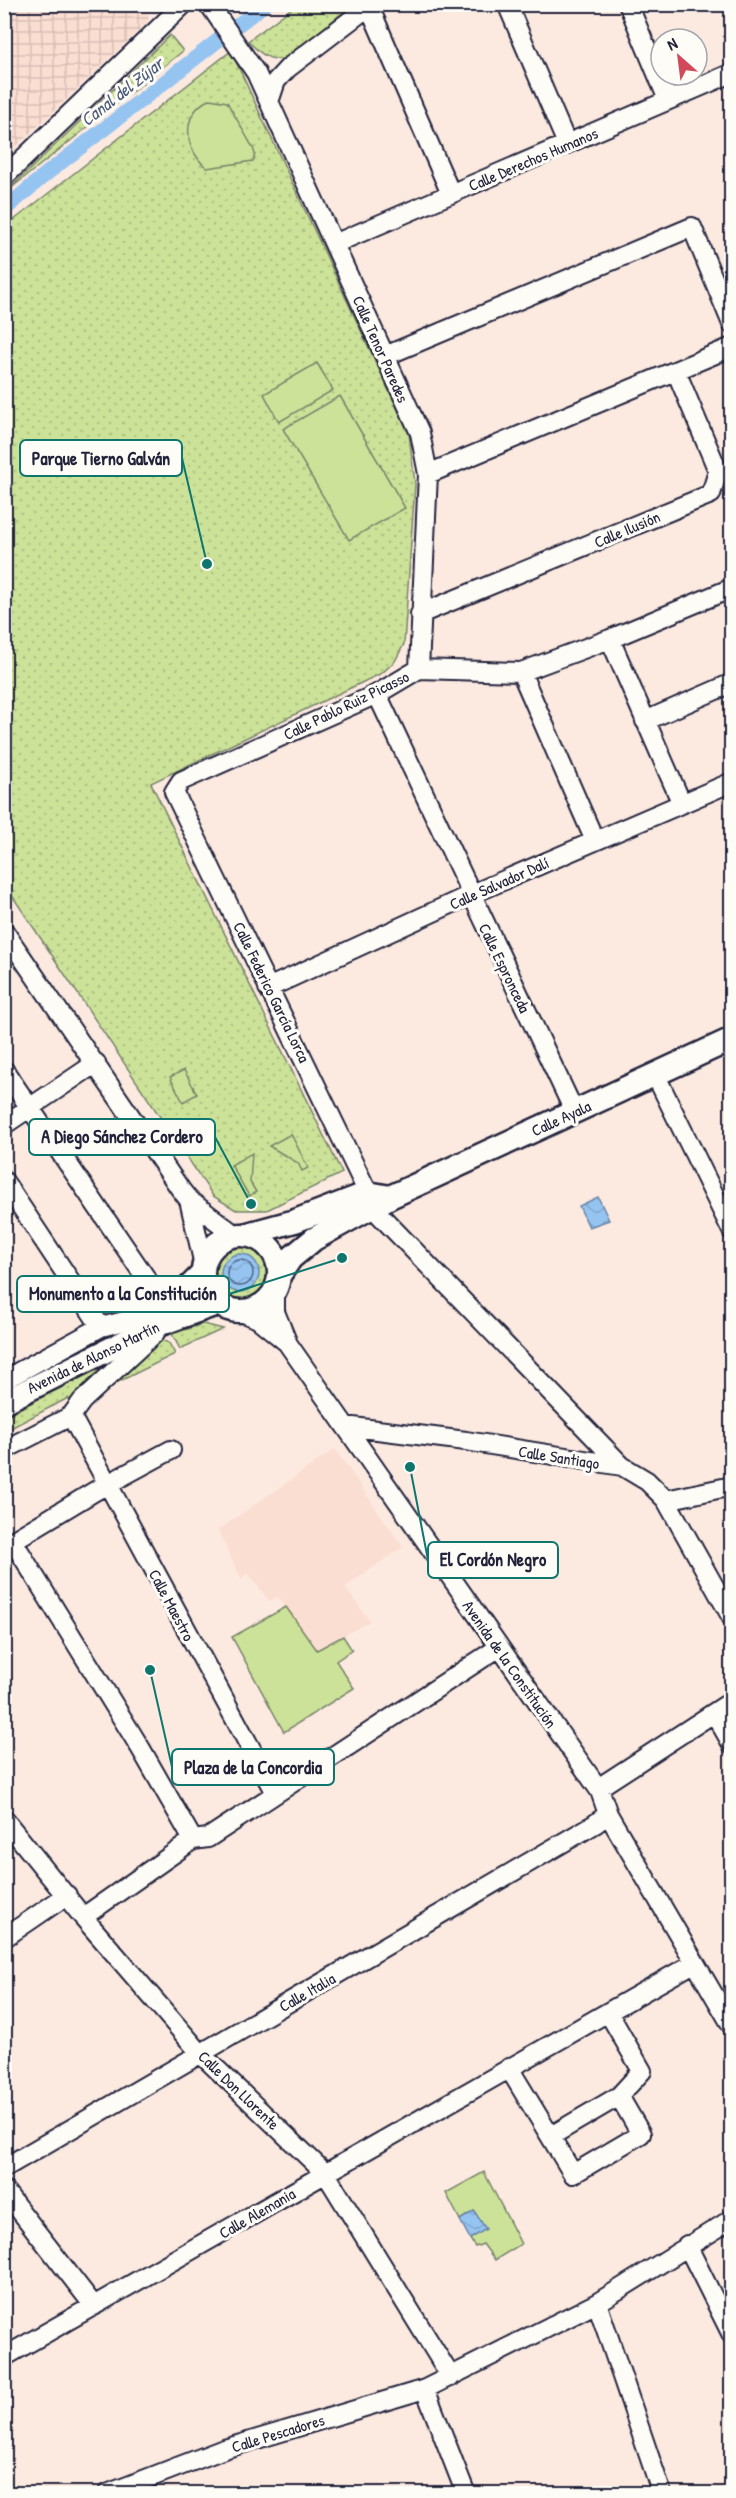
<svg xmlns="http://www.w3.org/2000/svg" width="736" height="2498" viewBox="0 0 736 2498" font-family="'Patrick Hand',sans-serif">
<defs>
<pattern id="industrial-grid" width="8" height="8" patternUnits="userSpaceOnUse" patternTransform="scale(1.5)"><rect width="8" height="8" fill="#fbded2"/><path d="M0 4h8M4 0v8" fill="none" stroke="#d7beb5"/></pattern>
<pattern id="grass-dots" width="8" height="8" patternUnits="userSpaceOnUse" patternTransform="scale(1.5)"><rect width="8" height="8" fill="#cce298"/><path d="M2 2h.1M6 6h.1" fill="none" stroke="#afc284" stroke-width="1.8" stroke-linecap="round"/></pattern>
<pattern id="water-waves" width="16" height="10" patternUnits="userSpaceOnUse" patternTransform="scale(1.5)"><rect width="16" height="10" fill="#96c4f1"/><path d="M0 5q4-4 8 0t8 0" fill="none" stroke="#81a8d0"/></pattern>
</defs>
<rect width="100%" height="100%" fill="#fceae1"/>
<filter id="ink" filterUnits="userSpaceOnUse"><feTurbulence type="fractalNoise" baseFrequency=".0167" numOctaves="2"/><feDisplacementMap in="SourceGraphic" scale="12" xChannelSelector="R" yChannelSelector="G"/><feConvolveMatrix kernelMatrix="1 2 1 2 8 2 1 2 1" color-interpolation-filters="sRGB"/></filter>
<g filter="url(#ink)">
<!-- built -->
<path fill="#fbded2" d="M 335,1449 L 403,1547 L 345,1587 L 370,1621 L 318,1650 L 278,1597 L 269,1601 L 248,1573 L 241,1579 L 218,1530 Z"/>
<!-- industrial -->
<path fill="url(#industrial-grid)" d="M 5,4 L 150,5 L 148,22 L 5,157 Z"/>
<!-- grass -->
<path fill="url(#grass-dots)" stroke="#77826a" stroke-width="1.5" d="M 296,5 L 353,5 L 285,58 C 269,63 259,52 248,41 Z
M 170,35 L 183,51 L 5,193 Z
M 231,51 L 409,434 L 415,484 L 404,644 L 395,661 L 382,673 L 151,783 L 342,1173 L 267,1210 L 236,1210 L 213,1196 L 5,885 L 5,227 Z
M208 1272a32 32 0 1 1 64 0a32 32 0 1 1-64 0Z
M 203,1324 L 223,1329 L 180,1349 L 172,1334 Z
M 162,1340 L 169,1343 L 175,1354 L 116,1383 L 142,1353 Z
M 127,1344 L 72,1406 L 68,1398 L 5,1431 L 5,1402 Z"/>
<!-- garden -->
<path fill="#cce298" stroke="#77826a" stroke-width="1.5" d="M 210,99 L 227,102 L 253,148 L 255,154 L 253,161 L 207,168 C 184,149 180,113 210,99 Z
M 317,363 L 333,390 L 279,422 L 264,394 Z
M 340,396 L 405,508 L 349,540 L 283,429 Z
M 184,1070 L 197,1094 L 183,1102 L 170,1077 Z
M 291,1134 L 308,1168 L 302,1171 L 298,1163 L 269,1146 Z
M 252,1153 L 250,1182 L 256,1192 L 249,1196 L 231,1165 Z
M 286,1607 L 317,1650 L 343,1636 L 352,1650 L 336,1661 L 354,1688 L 284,1732 L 232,1637 Z
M 484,2172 L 521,2244 L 495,2260 L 483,2244 L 475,2247 L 470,2239 L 485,2229 L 474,2211 L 460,2220 L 446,2193 Z"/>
<!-- water -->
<path fill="url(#water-waves)" stroke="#6883a8" stroke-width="1.5" d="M 598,1197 L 609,1220 L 589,1227 L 579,1206 Z
M221 1273a19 19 0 1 1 38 0a19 19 0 1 1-38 0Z
M 474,2211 L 486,2229 L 470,2239 L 460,2220 Z"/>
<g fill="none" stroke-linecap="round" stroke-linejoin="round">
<!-- shore -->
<path stroke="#506384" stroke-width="1.5" d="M227 1273a13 13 0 1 1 26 0a13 13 0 1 1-26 0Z"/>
<!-- canal -->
<path stroke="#96c4f1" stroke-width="15" d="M 4,210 L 46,174 L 265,4"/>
<!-- minor casing -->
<g stroke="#22223b" stroke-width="22">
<path id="minor" d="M 209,4 L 256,73 L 420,433 L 428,474 L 419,669
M 507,4 L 567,144
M 628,4 L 668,100
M 369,6 L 451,194
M 269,102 L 276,81 L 288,68 L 372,4
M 4,177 L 184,4
M 334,244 L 732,73
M 385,356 L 692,227 L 732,324
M 428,474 L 732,347
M 420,614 L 711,494 L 718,471 L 676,371
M 610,639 L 682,804
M 521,672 L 595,841
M 377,694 L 574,1111
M 645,721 L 732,683
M 4,931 L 181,1190 L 189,1200 L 235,1235
M 268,988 L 479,891 L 732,782
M 4,1070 L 165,1306
M 655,1074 L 732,1231
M 4,1125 L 96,1063
M 4,1181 L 101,1327
M 368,1193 L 174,792 L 181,781 L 377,694 L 419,669 L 521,672 L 610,639 L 732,588
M 189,1200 L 204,1265
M 373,1208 L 622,1466
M 275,1293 L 275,1312 L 288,1344 L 600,1791 L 608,1814 L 732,2026
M 241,1312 L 258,1319 L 285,1341
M 4,1380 L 101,1327 L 152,1314
M 71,1416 L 275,1793
M 345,1426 L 466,1441 L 622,1466 L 647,1481 L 666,1500 L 732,1618
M 4,1450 L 71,1416 L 82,1401 L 155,1333
M 666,1500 L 732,1486
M 13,1541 L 141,1749 L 193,1840
M 4,1546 L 95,1491 L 171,1450
M 715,1714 L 732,1744
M 598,1788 L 732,1701
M 4,1819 L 83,1917 L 201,2054 L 326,2174 L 451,2377
M 83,1917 L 193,1840 L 208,1838 L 498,1648
M 4,1938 L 67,1895
M 509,2068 L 573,2174 L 641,2134 L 619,2096
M 551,2136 L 619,2096 L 642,2071 L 608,2012
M 4,2168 L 595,1824 L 608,1814
M 4,2190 L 94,2306
M 687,2245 L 732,2335
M 597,2303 L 662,2494
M 4,2357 L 694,1963
M 425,2389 L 466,2494
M 107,2494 L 224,2449 L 425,2389 L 597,2303 L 732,2219"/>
</g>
<!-- major casing -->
<g stroke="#22223b" stroke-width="27">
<path id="major" d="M203 1273a38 38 0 1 1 76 0a38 38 0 1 1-76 0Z
M 244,1235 L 295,1221 L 368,1193 L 390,1197
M 280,1274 L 291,1258 L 314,1239 L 390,1197 L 732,1039
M 142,1320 L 180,1296 L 203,1273
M 4,1402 L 158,1325 L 217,1304"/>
</g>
<!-- minor -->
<use href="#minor" stroke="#fdfcf7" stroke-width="18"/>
<!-- major -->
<use href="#major" stroke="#fdfcf7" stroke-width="22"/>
</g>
</g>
<g text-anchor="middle" stroke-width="6" stroke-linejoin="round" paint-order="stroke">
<!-- street labels -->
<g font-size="16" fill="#22223b" stroke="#fdfcf7">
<text transform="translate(533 159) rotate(-23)" y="6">Calle Derechos Humanos</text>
<text transform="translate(381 349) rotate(66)" y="6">Calle Tenor Paredes</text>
<text transform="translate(627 529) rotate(-23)" y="6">Calle Ilusión</text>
<text transform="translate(346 705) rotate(-26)" y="6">Calle Pablo Ruiz Picasso</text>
<text transform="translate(499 883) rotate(-24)" y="6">Calle Salvador Dalí</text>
<text transform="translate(505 968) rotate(64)" y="6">Calle Espronceda</text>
<text transform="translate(272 992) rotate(64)" y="6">Calle Federico García Lorca</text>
<text transform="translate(561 1118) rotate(-25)" y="6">Calle Ayala</text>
<text transform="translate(93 1357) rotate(-26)" y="6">Avenida de Alonso Martín</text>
<text transform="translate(559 1457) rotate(9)" y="6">Calle Santiago</text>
<text transform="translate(172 1605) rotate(62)" y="6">Calle Maestro</text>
<text transform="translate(510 1664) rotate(55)" y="6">Avenida de la Constitución</text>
<text transform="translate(307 1992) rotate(-30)" y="6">Calle Italia</text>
<text transform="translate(239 2090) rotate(44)" y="6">Calle Don Llorente</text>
<text transform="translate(257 2213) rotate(-30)" y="6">Calle Alemania</text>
<text transform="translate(278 2433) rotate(-17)" y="6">Calle Pescadores</text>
</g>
<!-- water labels -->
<g font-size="18" font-style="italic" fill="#4b5b7b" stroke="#fdfcf7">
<text transform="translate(122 92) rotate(-38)" y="6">Canal del Zújar</text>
</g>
</g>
<!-- callouts -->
<path fill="none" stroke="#0f766e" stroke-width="2" d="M207 564L182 458M251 1204L215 1137M342 1258L229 1294M410 1467L428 1560M150 1670L172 1767"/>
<g fill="#0f766e" stroke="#fdfcf7" stroke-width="2">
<circle cx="207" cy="564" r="6"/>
<circle cx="251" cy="1204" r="6"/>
<circle cx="342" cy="1258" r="6"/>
<circle cx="410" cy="1467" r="6"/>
<circle cx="150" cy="1670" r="6"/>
</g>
<g fill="#fdfcf7" stroke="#0f766e" stroke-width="2">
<rect x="20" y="440" width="162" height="36" rx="6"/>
<rect x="29" y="1119" width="186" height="36" rx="6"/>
<rect x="17" y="1276" width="212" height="36" rx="6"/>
<rect x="428" y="1542" width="130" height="36" rx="6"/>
<rect x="172" y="1749" width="162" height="36" rx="6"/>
</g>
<g font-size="18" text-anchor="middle" font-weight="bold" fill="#22223b">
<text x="101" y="465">Parque Tierno Galván</text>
<text x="122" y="1143">A Diego Sánchez Cordero</text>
<text x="123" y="1300">Monumento a la Constitución</text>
<text x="493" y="1566">El Cordón Negro</text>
<text x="253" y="1774">Plaza de la Concordia</text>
</g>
<!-- margin -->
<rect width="736" height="2498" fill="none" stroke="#fdfcf7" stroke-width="24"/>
<rect x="12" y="12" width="712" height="2474" fill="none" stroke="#22223b" stroke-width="2" filter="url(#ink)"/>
<!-- north arrow -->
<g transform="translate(679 57) rotate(332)"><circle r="28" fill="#fdfcf7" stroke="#a5a5ac" stroke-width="1.5"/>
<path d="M0-4.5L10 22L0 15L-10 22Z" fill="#d1495b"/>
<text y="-9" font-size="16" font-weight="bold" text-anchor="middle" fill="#22223b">N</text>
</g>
</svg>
